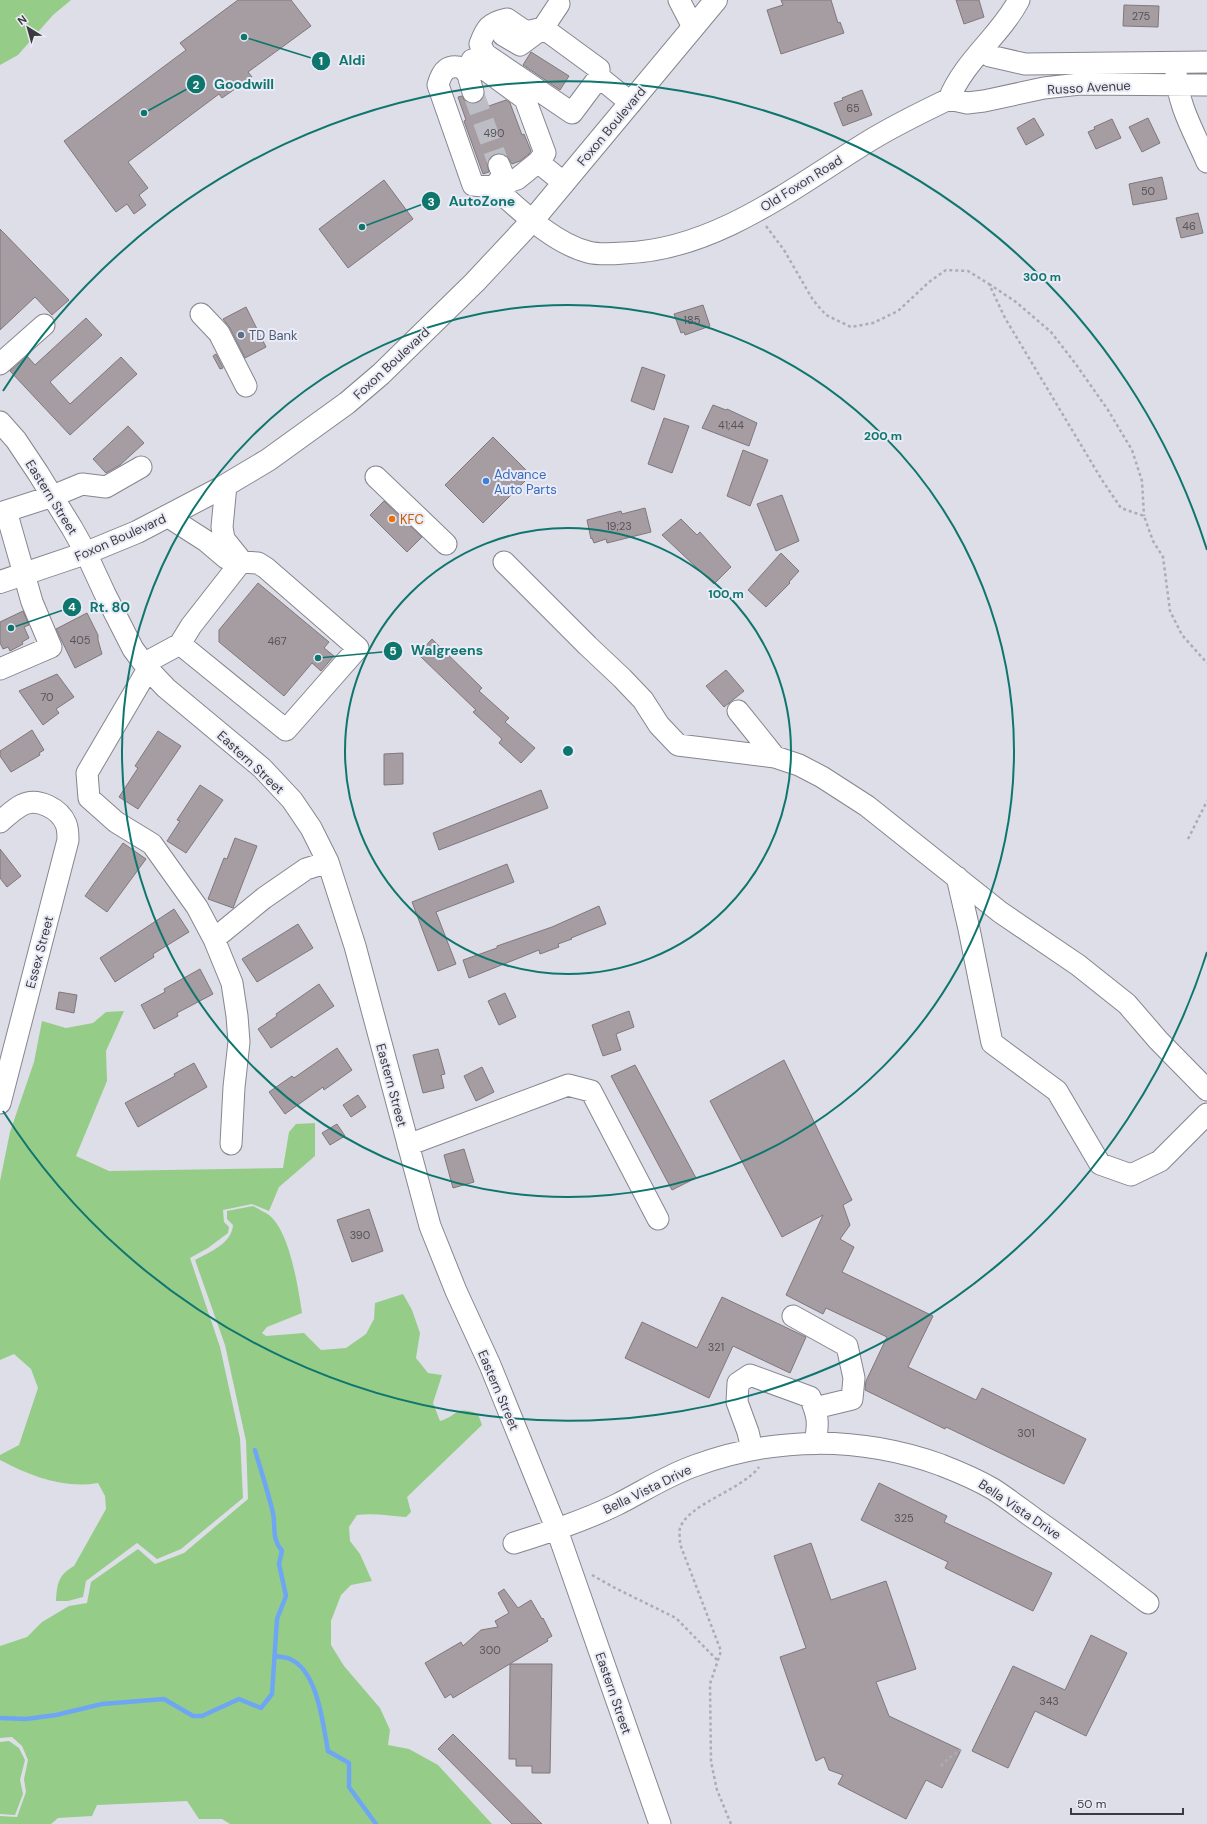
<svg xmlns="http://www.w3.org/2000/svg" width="1207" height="1824" viewBox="0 0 1207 1824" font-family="'DM Sans',sans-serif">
<rect width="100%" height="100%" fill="#dddee8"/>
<!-- green -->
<path fill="#95cd88" d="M 0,0 L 71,0 L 53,15 L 18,55 L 0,65 Z
M 124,1011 L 106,1051 L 107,1081 L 76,1156 L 109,1171 L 283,1168 L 289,1132 L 296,1124 L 315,1123 L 315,1156 L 279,1187 L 269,1211 L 252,1204 L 223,1210 L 224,1222 L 229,1227 L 228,1233 L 208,1248 L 190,1258 L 220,1347 L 240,1438 L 243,1498 L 181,1549 L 157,1559 L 137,1543 L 86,1581 L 83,1597 L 68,1601 L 56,1601 C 57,1584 58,1575 74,1566 L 106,1509 L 105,1496 L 98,1483 C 64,1489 30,1476 0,1460 L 0,1455 L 19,1445 L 38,1388 L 31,1369 L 14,1354 L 0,1360 L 0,1181 L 10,1132 L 34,1062 L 42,1021 L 66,1028 L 93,1023 L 106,1012 Z
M 253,1206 C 258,1209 264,1212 269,1215 C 290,1232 298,1287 302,1313 L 267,1327 L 262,1333 L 266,1336 L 304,1333 L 321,1350 L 346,1348 L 366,1334 L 374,1319 L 375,1303 L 403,1294 L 412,1310 L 420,1333 L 416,1358 L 428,1373 L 442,1375 L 433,1403 L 440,1421 C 458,1416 455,1405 478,1414 L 482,1425 L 407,1497 L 411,1512 L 406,1517 C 389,1516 374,1513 357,1515 L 349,1527 L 350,1541 L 360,1554 L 372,1581 L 351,1585 L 341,1595 L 331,1621 L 331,1645 L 344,1666 L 380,1708 L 390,1730 L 388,1745 L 409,1749 L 438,1765 L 492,1824 L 230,1824 L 222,1819 L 199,1819 L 187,1801 L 97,1805 L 92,1816 L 58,1818 L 51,1824 L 0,1824 L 0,1816 L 17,1817 L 26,1792 L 24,1779 L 28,1760 L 22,1746 L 12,1737 L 0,1738 L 0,1646 L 27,1637 L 42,1622 L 69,1606 L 87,1603 L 91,1582 L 138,1549 L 155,1564 L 184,1553 L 248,1499 L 246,1441 L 225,1345 L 195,1260 C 210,1252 232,1243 233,1225 L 227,1219 L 227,1211 Z
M 9,1741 L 19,1748 L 25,1760 L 20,1780 L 23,1794 L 15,1815 L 0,1814 L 0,1742 Z"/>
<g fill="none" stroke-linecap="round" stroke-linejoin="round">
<!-- stream -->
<path stroke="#6fa6f3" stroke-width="4.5" d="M 275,1656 C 280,1657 286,1657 290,1659 C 318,1671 323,1725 328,1751 L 349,1763 L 349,1787 L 376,1824
M 0,1718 L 26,1719 L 56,1715 L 102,1704 L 164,1699 L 193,1716 L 202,1716 L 239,1699 L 261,1708 L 272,1694 L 277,1619 L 286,1596 L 279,1564 L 282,1551 C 271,1537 276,1528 273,1513 C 268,1492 261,1471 255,1450"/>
</g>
<!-- building -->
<path fill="#a69da2" stroke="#81777d" d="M 238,0 L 291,0 L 311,26 L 248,72 L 252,77 L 222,98 L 219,94 L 128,162 L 148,188 L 139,195 L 146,205 L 134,214 L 127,204 L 116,212 L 64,141 L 186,50 L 180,43 Z
M 781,0 L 831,0 L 838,23 L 840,22 L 844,33 L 781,54 L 767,10 L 783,5 Z
M 956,0 L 979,0 L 984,17 L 964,24 Z
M 1124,5 L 1159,6 L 1158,27 L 1123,26 Z
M 531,52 L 569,76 L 560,90 L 523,65 Z
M 862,90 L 872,115 L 843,126 L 834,103 L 843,100 L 842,98 Z
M 462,96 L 465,101 L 471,104 L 477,103 L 483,98 L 486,107 L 506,100 L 510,103 L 522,135 L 524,134 L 531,151 L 529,154 L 520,161 L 512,164 L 506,155 L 500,153 L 494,154 L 489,158 L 487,163 L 489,172 L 483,174 L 464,121 L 466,120 L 458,97 Z
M 1034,118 L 1044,135 L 1026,145 L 1017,128 Z
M 1148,118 L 1160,143 L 1142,152 L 1129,127 Z
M 1112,119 L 1121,138 L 1096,149 L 1088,132 L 1095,129 L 1094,127 Z
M 1162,177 L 1167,199 L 1133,205 L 1129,184 Z
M 384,180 L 413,219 L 348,268 L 319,229 Z
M 1198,213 L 1203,233 L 1181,238 L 1176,218 Z
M 0,229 L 69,300 L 52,315 L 35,297 L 0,330 Z
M 703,305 L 710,326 L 685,335 L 684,332 L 681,333 L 674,314 Z
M 246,307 L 266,347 L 245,358 L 230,328 L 223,319 Z
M 86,318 L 102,335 L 50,382 L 70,404 L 121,357 L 137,374 L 70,435 L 10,371 L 27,356 L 35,365 Z
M 216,354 L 223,368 L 220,369 L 213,356 Z
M 642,367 L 665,375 L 654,410 L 631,401 Z
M 713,405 L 726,410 L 727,409 L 757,423 L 749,446 L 702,428 Z
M 664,418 L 689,426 L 672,473 L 648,464 Z
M 128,426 L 144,443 L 120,465 L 106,473 L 93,459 Z
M 493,437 L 531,475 L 483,523 L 445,485 Z
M 743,450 L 768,460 L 750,506 L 727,496 Z
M 782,495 L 799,541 L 776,551 L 757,504 Z
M 384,501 L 422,537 L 407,552 L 370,515 Z
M 645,508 L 651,532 L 607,543 L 606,539 L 594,543 L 592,538 L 591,539 L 587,520 L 621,511 L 622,514 Z
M 681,519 L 697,535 L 700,532 L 731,567 L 714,584 L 662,535 Z
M 781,553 L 799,571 L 789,582 L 790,583 L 766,607 L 748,590 Z
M 258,583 L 329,642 L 324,648 L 334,656 L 321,671 L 312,663 L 284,696 L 219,642 L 219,630 Z
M 23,611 L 29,625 L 24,627 L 29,638 L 22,642 L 23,644 L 10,651 L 8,647 L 3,649 L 0,643 L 0,622 Z
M 87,613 L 98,635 L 98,640 L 102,654 L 75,668 L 56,629 Z
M 432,639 L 482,688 L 479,691 L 509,718 L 505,722 L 535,748 L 521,763 L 499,743 L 502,739 L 473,712 L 476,710 L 418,654 Z
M 726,670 L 744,691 L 724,707 L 706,686 Z
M 57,674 L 74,697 L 56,709 L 59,713 L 43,725 L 19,691 Z
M 32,730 L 44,750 L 39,753 L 40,755 L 11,772 L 0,756 L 0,751 Z
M 158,731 L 181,746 L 138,809 L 119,797 L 138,768 L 135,766 Z
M 403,753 L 403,784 L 384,785 L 384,754 Z
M 200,785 L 223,800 L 186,853 L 167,841 L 180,821 L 177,820 Z
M 541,790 L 548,808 L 439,850 L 433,833 Z
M 235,838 L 257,846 L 233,908 L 208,899 L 224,858 L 227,859 Z
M 123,843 L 146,859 L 107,912 L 85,896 Z
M 0,849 L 21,876 L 7,887 L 0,878 Z
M 507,864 L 514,882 L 436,912 L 456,964 L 438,971 L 412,902 Z
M 599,906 L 606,924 L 571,938 L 572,939 L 558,944 L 559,947 L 540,954 L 539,950 L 469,978 L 463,960 L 497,948 L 497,946 L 552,927 Z
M 174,909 L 189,932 L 153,954 L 154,957 L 115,982 L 100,958 Z
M 298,924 L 313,948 L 257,982 L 242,959 Z
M 200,969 L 213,994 L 177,1013 L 178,1016 L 154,1029 L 141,1005 L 165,992 L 164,989 Z
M 319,984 L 334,1006 L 271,1048 L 258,1029 L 277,1016 L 276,1014 Z
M 59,992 L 77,995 L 74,1013 L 56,1009 Z
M 505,993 L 516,1017 L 499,1025 L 488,1001 Z
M 629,1011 L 634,1027 L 616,1034 L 621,1050 L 603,1056 L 592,1025 Z
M 337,1048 L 352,1070 L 324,1090 L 323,1087 L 285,1114 L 269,1092 L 292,1076 L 294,1078 Z
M 438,1049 L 445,1074 L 441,1075 L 444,1088 L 423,1093 L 413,1055 Z
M 784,1060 L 852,1200 L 843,1205 L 850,1225 L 840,1239 L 854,1247 L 842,1272 L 933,1316 L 908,1367 L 976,1400 L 982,1388 L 1086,1439 L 1064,1484 L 946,1427 L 945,1429 L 865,1390 L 866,1381 L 887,1337 L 826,1308 L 823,1314 L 786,1295 L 823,1215 L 782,1237 L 710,1101 Z
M 194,1063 L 207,1087 L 138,1127 L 125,1103 L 175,1076 L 174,1074 Z
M 635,1065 L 696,1178 L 672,1190 L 611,1076 Z
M 482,1067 L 494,1092 L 476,1101 L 464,1076 Z
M 358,1095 L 366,1107 L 351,1117 L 343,1105 Z
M 337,1124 L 345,1136 L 330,1145 L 322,1133 Z
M 464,1149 L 474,1182 L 453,1188 L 444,1155 Z
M 369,1209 L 383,1251 L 352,1262 L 337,1220 Z
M 722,1297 L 806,1337 L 790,1373 L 733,1346 L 709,1398 L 625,1358 L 642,1322 L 697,1348 Z
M 879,1483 L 947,1516 L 944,1522 L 1052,1573 L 1033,1611 L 945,1568 L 948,1562 L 861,1520 Z
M 811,1543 L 831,1600 L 886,1581 L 916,1669 L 876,1682 L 889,1716 L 961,1750 L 942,1788 L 926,1780 L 906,1819 L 838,1784 L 843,1775 L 829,1770 L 824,1757 L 816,1761 L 780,1657 L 806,1648 L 774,1556 Z
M 504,1589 L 518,1608 L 531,1600 L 542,1619 L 543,1618 L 552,1636 L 547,1639 L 548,1641 L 453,1698 L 451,1694 L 445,1698 L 425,1663 L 461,1642 L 463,1646 L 481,1630 L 498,1627 L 495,1621 L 509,1613 L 498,1593 Z
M 1091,1635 L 1127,1653 L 1086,1736 L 1035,1711 L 1008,1768 L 972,1751 L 1013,1666 L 1065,1690 Z
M 510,1664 L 552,1664 L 550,1773 L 532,1773 L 532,1766 L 516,1766 L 516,1759 L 509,1759 Z
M 453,1734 L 478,1759 L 542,1824 L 512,1824 L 438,1749 Z"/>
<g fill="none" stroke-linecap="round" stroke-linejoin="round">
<!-- minor-tunnel -->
<path stroke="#bdbdc6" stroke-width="21" stroke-dasharray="21 10" stroke-linecap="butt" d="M 473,92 L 499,165"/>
<!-- minor casing -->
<g stroke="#85868f" stroke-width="23">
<path id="minor" d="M 679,0 L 693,27
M 543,28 L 526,32 L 507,19 C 489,23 486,28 480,44 L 485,54 L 572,113 L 599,77
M 543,28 L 599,69 L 599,77 L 631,103
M 503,35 L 520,45 L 543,28 L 559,4
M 982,50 L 990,56 L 1025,64 L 1207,62
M 472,60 L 525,99 L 545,153 L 538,162 L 517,179 L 494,187 C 520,210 553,243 588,252 C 599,255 612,254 624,253 C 716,250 794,187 869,141 C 895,125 922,112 949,99 C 964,61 1000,36 1019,0
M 1176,71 C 1177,104 1194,132 1207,162
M 473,92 L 468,75 L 463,68 C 448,64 442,70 438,85 L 473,185 L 494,187 L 503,175 L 499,165
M 949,99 L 967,103 L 984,101 L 1044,88 L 1080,84 L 1207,85
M 538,162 L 564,183
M 201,314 L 219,333 L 246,386
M 0,364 L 44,325
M 0,422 L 16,440 L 38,473 L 72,528 L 86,553 L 105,594 L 133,649 L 148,669 L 166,688 L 262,768 L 292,800 L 311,828 L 328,862 L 355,946 L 430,1226 L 456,1291 L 490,1365 L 557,1530 L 660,1824
M 376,477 L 446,544
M 226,485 L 222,527 L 224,539 L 240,559
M 0,513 L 53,496 L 82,484 L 106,487 L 141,467
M 167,516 L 206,541 L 226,558 L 241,562 L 258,563 L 266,568 L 358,648 L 286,730 L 180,644 L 191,626 L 241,562
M 504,562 L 588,646 L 622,678 L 643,700 L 659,725 L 678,745 L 775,757 L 799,765 L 822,777 L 867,806 L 1000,912 L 1078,965 L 1127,1004 L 1158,1040 L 1207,1090
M 145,663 L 180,644
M 0,669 L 51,647 L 32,602 L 6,511
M 148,669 L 87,773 L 89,798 L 116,822 L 152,844 L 197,907 L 214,939 L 232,983 L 237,1016 L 239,1042 L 234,1087 L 231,1144
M 738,711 L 775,757
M 0,822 C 7,816 14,809 22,805 C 38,797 60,809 66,824 C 68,829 68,835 68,840 L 0,1103
M 957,877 L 969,929 L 992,1043 L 1057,1091 L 1100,1164 L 1131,1175 L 1160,1161 L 1207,1114
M 214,939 L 264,898 L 306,869 L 328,862
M 408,1145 L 568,1085 L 591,1091 L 658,1219
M 793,1316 L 847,1346 L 854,1378 L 852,1399 L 815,1408
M 752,1449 L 748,1432 L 737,1402 L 738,1383 L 750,1375 L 810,1397 C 818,1416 819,1422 815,1443
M 514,1543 C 549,1532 583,1521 616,1505 C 642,1492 666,1476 694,1466 C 775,1436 860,1436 941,1465 C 959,1472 976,1479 993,1489 C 1007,1498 1021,1509 1035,1519 C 1074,1546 1111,1575 1148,1603"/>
</g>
<!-- major casing -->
<g stroke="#85868f" stroke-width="24">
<path id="major" d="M 0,582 L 86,553 L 137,532 L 221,488 L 268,460 L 347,403 L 381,374 L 475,282 L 532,221 L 716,0"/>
</g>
<!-- path -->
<path stroke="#abacb4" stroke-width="2.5" stroke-dasharray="3 3" stroke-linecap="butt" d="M 766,226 L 784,250 L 813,300 L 826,315 L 851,327 L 873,323 L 898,311 L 929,282 L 946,270 L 968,271 L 989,284 L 1005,318 L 1102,480 L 1121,508 L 1144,516 L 1153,541 L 1163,557 L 1170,611 L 1182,635 L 1207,663
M 989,284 L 1016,302 L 1051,332 L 1075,363 L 1108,410 L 1132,450 L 1142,481 L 1144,516
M 1188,839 L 1207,801
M 592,1575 L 613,1587 L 676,1618 L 718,1661
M 941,1766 L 949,1758 L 961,1750
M 731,1824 L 717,1790 L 711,1762 L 710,1684 L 721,1651 L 680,1544 C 680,1539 679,1532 680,1528 C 688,1504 742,1490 759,1467"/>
<!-- minor -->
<use href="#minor" stroke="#fff" stroke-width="21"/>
<!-- major -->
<use href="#major" stroke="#fff" stroke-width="22"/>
</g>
<!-- distance rings -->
<g fill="none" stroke="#0f766e" stroke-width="2">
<circle cx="568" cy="751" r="223"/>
<circle cx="568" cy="751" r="446"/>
<path d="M1207 952A670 670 0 0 1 3 1111M3 391A670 670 0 0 1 1207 550"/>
</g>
<!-- markers -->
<circle fill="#5c6f8a" stroke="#eaebf6" stroke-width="1.5" cx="241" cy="335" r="4"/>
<circle fill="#3f7fe0" stroke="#eaebf6" stroke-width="1.5" cx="486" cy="481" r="4"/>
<circle fill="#e8710a" stroke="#eaebf6" stroke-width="1.5" cx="392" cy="519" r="4"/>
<g text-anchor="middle" stroke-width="4" stroke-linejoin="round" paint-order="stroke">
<!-- number labels -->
<g font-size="11" fill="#565458">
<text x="1141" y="20">275</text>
<text x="853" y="112">65</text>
<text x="494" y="137">490</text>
<text x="1148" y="195">50</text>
<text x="1189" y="230">46</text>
<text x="692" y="324">185</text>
<text x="731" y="429">41;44</text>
<text x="619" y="530">19;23</text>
<text x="80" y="644">405</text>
<text x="277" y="645">467</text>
<text x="47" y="701">70</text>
<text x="360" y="1239">390</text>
<text x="716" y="1351">321</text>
<text x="1026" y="1437">301</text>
<text x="904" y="1522">325</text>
<text x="490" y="1654">300</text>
<text x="1049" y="1705">343</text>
</g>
<!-- street labels -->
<g font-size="13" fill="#3b3b3f" stroke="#eaebf6">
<text transform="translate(1089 87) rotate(-3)" y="5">Russo Avenue</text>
<text transform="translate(611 126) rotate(-50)" y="5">Foxon Boulevard</text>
<text transform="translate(801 183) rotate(-32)" y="5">Old Foxon Road</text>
<text transform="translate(391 363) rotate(-43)" y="5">Foxon Boulevard</text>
<text transform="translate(52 497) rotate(58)" y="5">Eastern Street</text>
<text transform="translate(120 537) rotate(-24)" y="5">Foxon Boulevard</text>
<text transform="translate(251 762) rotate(43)" y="5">Eastern Street</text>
<text transform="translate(39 952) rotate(-75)" y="5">Essex Street</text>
<text transform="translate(392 1085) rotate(75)" y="5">Eastern Street</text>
<text transform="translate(499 1390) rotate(67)" y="5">Eastern Street</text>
<text transform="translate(647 1489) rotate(-26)" y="5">Bella Vista Drive</text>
<text transform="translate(1020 1509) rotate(34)" y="5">Bella Vista Drive</text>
<text transform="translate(614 1693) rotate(71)" y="5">Eastern Street</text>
</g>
<!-- service labels -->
<g font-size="13" fill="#4e5e75" stroke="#eaebf6" text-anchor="start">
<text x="249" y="340">TD Bank</text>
</g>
<!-- shop labels -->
<g font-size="13" fill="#366cbe" stroke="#eaebf6" text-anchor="start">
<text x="494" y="479">Advance<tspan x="494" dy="15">Auto Parts</tspan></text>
</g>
<!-- food labels -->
<g font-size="13" fill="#c56008" stroke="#eaebf6" text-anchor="start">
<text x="400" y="524">KFC</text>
</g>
</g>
<circle cx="568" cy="751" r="6" fill="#0f766e" stroke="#eaebf6" stroke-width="2"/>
<g font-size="12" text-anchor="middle" font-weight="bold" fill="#0f766e" stroke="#eaebf6" stroke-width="4" stroke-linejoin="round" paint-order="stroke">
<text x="1042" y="281">300 m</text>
<text x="883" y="440">200 m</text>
<text x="726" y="598">100 m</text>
</g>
<!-- callouts -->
<path fill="none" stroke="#0f766e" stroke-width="1.5" d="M244 37L321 61M144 113L196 84M362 227L431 201M11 628L72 607M318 658L393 651"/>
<g fill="#0f766e" stroke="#eaebf6" stroke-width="1.5">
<circle cx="244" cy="37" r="4"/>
<circle cx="144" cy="113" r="4"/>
<circle cx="362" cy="227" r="4"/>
<circle cx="11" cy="628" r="4"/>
<circle cx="318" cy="658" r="4"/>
<circle cx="321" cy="61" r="10"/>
<circle cx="196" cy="84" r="10"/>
<circle cx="431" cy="201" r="10"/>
<circle cx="72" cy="607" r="10"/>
<circle cx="393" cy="651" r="10"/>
</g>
<g font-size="12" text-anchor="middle" font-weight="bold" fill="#fff">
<text x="321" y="65">1</text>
<text x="196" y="89">2</text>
<text x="431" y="206">3</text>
<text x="72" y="611">4</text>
<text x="393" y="655">5</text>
</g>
<g font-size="14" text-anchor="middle" font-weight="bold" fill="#0f766e" stroke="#eaebf6" stroke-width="4" stroke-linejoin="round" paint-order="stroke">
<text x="352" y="65">Aldi</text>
<text x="244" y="89">Goodwill</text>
<text x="482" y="206">AutoZone</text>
<text x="110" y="612">Rt. 80</text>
<text x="447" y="655">Walgreens</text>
</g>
<!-- north arrow -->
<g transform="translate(28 28) rotate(323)" stroke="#eaebf6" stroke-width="3" paint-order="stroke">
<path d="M0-3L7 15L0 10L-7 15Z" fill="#3b3b3f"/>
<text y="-6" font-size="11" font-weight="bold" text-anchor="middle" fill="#3b3b3f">N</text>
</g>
<!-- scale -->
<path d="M1071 1808v6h112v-6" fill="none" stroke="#3b3b3f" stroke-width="2"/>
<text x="1077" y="1808" font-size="12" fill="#3b3b3f" stroke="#eaebf6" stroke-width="3" paint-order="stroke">50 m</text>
</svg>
